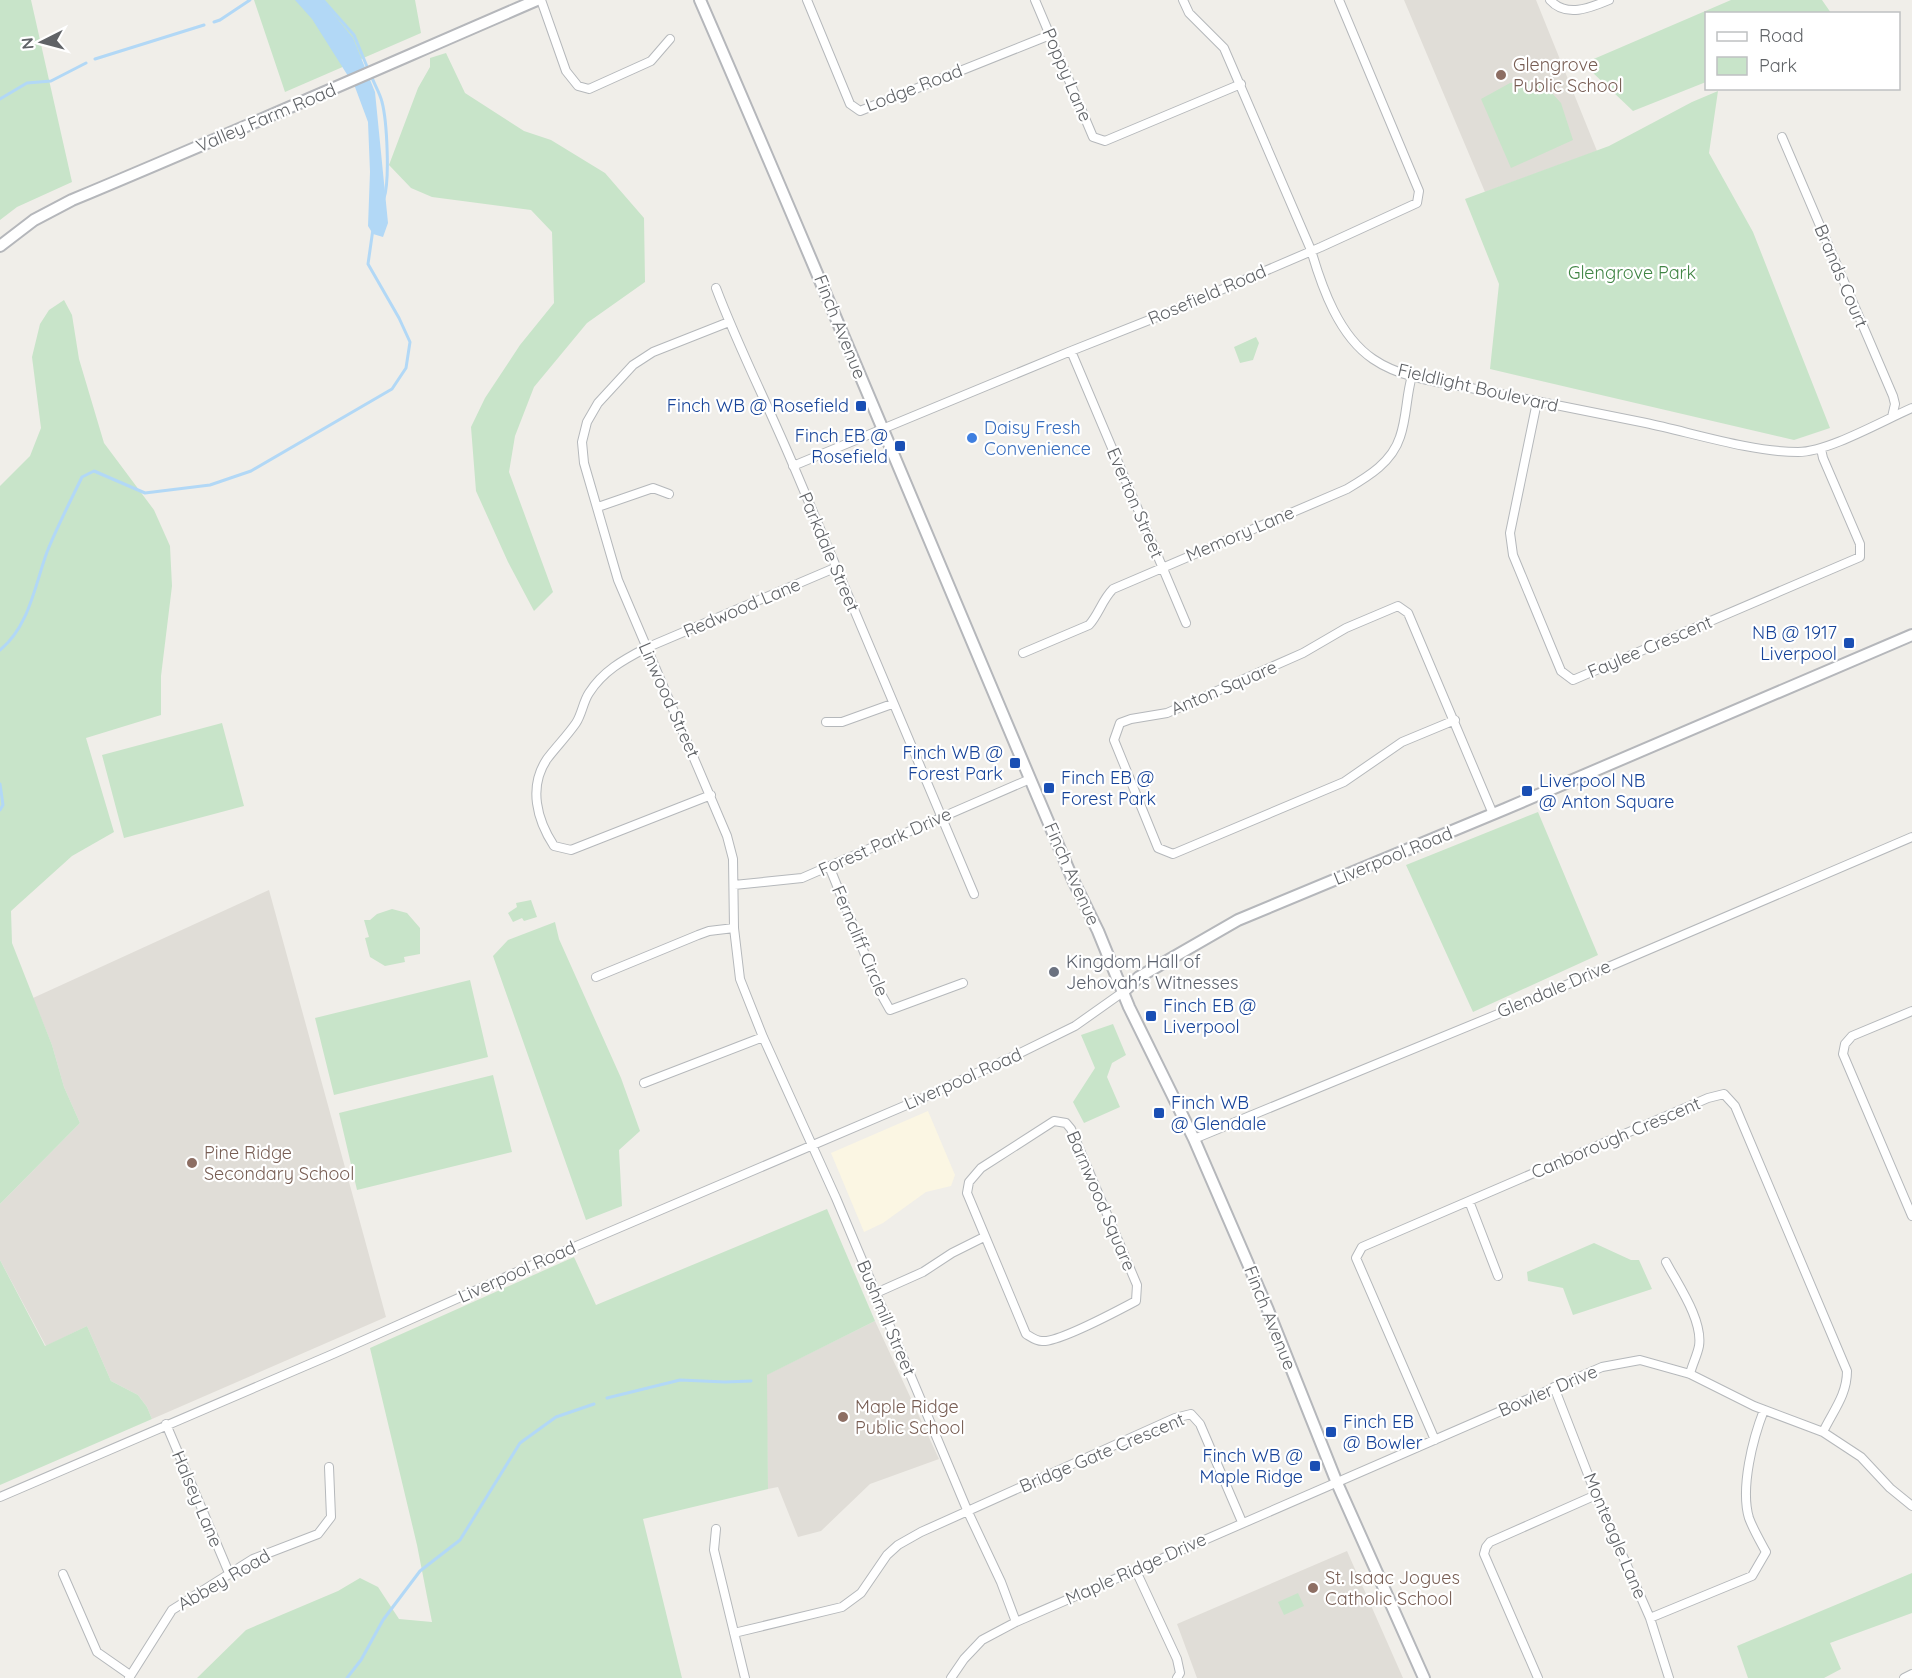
<svg xmlns="http://www.w3.org/2000/svg" width="1912" height="1678" viewBox="0 0 1912 1678" font-family="Quicksand,sans-serif">
<rect width="100%" height="100%" fill="#f0eee9"/>
<!-- commercial -->
<path fill="#fbf6e3" d="M 928,1111 L 955,1175 L 951,1186 L 926,1192 L 883,1223 L 864,1232 L 831,1153 Z"/>
<!-- education -->
<path fill="#e0ddd7" d="M 1404,0 L 1536,0 L 1597,151 L 1485,192 Z
M 269,890 L 386,1317 L 152,1419 L 147,1407 L 138,1395 L 111,1381 L 87,1326 L 46,1346 L 0,1260 L 0,1204 L 80,1123 L 64,1087 L 52,1045 L 33,998 Z
M 875,1321 L 939,1459 L 870,1484 L 821,1531 L 798,1537 L 778,1487 L 768,1489 L 766,1375 Z
M 1347,1551 L 1403,1678 L 1197,1678 L 1177,1624 Z"/>
<!-- green -->
<path fill="#c8e4c9" d="M 0,0 L 31,0 L 72,182 L 17,207 L 0,220 Z
M 254,0 L 415,0 L 421,33 L 285,92 Z
M 1731,0 L 1822,0 L 1831,13 L 1706,14 L 1706,82 L 1633,111 L 1591,71 L 1589,61 Z
M 446,53 L 465,93 L 524,131 L 551,140 L 605,173 L 644,218 L 645,282 L 587,323 L 534,387 L 515,436 L 509,472 L 553,592 L 534,611 L 508,562 L 476,491 L 471,427 L 485,398 L 520,345 L 554,303 L 552,232 L 531,210 L 432,197 L 411,188 L 389,165 L 418,88 L 430,67 L 430,58 Z
M 1540,80 L 1561,103 L 1573,140 L 1511,168 L 1481,99 L 1510,83 Z
M 1718,91 L 1709,153 L 1753,232 L 1830,428 L 1794,440 L 1490,369 L 1499,284 L 1465,199 L 1609,146 L 1692,102 Z
M 64,300 L 72,315 L 79,359 L 104,443 L 154,510 L 170,546 L 172,586 L 161,676 L 161,715 L 86,738 L 114,832 L 72,856 L 11,911 L 12,943 L 52,1045 L 64,1087 L 80,1123 L 0,1204 L 0,486 L 30,456 L 41,428 L 32,357 L 40,324 L 49,310 Z
M 1256,337 L 1259,343 L 1253,360 L 1240,363 L 1234,347 Z
M 222,723 L 244,806 L 124,838 L 102,755 Z
M 1538,812 L 1598,955 L 1473,1012 L 1406,865 Z
M 531,900 L 537,917 L 524,921 L 522,918 L 513,922 L 508,913 L 517,907 L 516,903 Z
M 392,909 L 407,913 L 420,928 L 420,954 L 404,957 L 405,962 L 385,966 L 370,957 L 365,938 L 369,937 L 364,920 L 370,920 L 377,914 Z
M 555,922 L 559,939 L 621,1078 L 640,1131 L 619,1150 L 622,1206 L 586,1220 L 493,956 L 508,940 Z
M 470,980 L 488,1057 L 334,1095 L 315,1018 Z
M 1113,1024 L 1126,1055 L 1112,1063 L 1107,1077 L 1120,1107 L 1084,1123 L 1073,1102 L 1095,1068 L 1081,1035 Z
M 493,1075 L 512,1152 L 357,1190 L 339,1113 Z
M 827,1209 L 875,1321 L 767,1375 L 768,1489 L 643,1519 L 682,1678 L 197,1678 L 246,1630 L 338,1591 L 360,1578 L 378,1587 L 399,1619 L 432,1622 L 417,1545 L 370,1348 L 574,1257 L 596,1305 Z
M 1594,1243 L 1631,1260 L 1639,1260 L 1652,1289 L 1573,1315 L 1563,1288 L 1528,1281 L 1527,1272 Z
M 0,1260 L 45,1346 L 87,1326 L 111,1381 L 138,1395 L 147,1407 L 152,1419 L 0,1485 Z
M 1912,1573 L 1912,1613 L 1830,1643 L 1841,1669 L 1824,1678 L 1748,1678 L 1737,1646 Z
M 1298,1593 L 1304,1606 L 1284,1615 L 1278,1602 Z"/>
<!-- water -->
<path fill="#b2d8f6" d="M 295,0 L 322,0 L 353,38 L 375,92 L 388,223 L 383,237 L 373,234 L 368,226 L 370,172 L 368,122 L 355,87 L 312,19 Z"/>
<g fill="none" stroke-linecap="round" stroke-linejoin="round">
<!-- stream -->
<path stroke="#b2d8f6" stroke-width="3" d="M 323,0 L 354,35 L 368,69
M 214,22 L 220,20 L 250,0
M 95,59 L 204,25
M 371,75 C 374,84 380,93 382,102 C 387,121 390,180 384,198
M 0,99 L 27,83 L 51,81 L 86,63
M 0,650 C 29,627 35,585 47,552 C 57,527 70,502 82,477 L 94,471 L 145,493 L 210,485 L 251,471 L 392,389 L 406,368 L 410,342 L 399,318 L 368,264 L 373,229
M 0,784 L 3,805 L 0,810
M 607,1398 L 680,1380 L 725,1382 L 751,1381
M 347,1678 L 361,1660 L 383,1620 L 420,1571 L 460,1540 L 520,1443 L 556,1417 L 594,1404"/>
<!-- street casing -->
<g stroke="#b5b8bb" stroke-width="10">
<path id="street" d="M 541,0 L 566,71 L 578,86 L 589,89 L 651,61 L 670,39
M 807,0 L 850,104 L 860,111 L 1050,35
M 1035,0 L 1093,137 L 1105,141 L 1241,84
M 1183,0 L 1189,13 L 1224,48 L 1311,250 C 1322,288 1339,336 1373,359 C 1405,381 1449,383 1486,391 C 1539,402 1593,412 1646,423 C 1693,433 1752,452 1798,452 C 1828,452 1882,421 1912,408
M 1550,0 C 1566,18 1590,8 1609,0
M 1782,137 L 1893,396 L 1895,404 L 1892,417
M 716,288 C 739,349 769,407 794,467 C 853,610 914,752 974,894
M 729,322 L 653,352 L 633,365 L 598,403 L 587,422 L 582,442 L 584,463 L 618,580 L 727,836 L 733,859 L 734,928 L 740,979 L 763,1037 L 836,1198 L 968,1512 L 1001,1582 L 1016,1622
M 1071,351 L 1186,623
M 1537,402 L 1510,533 L 1513,555 L 1561,671 L 1573,680 L 1860,557 L 1860,544 L 1823,458 L 1821,449
M 793,466 L 1071,351 L 1167,313 L 1321,247 L 1417,203 L 1419,191 L 1339,0
M 598,507 L 653,488 L 669,494
M 1023,653 L 1089,625 C 1099,614 1102,600 1113,589 L 1347,489 C 1369,476 1392,462 1400,437 C 1407,417 1406,396 1412,376
M 1455,720 L 1402,742 L 1344,782 L 1173,854 L 1158,848 L 1114,740 L 1120,723 L 1131,719 L 1167,713 L 1303,653 L 1346,628 L 1398,606 L 1408,613 L 1493,814
M 826,722 L 842,722 L 892,704
M 711,795 L 571,850 L 554,846 C 537,820 528,787 547,759 C 556,747 567,736 576,723 C 582,714 583,702 589,693 C 603,671 623,660 646,648 L 837,567
M 829,866 L 881,994 L 890,1010 L 963,983
M 734,885 L 802,878 L 1030,779
M 596,977 L 698,935 L 709,931 L 734,928
M 1912,1011 L 1852,1036 L 1845,1044 L 1843,1054 L 1912,1216
M 644,1083 L 763,1037
M 1054,1121 L 1066,1123 L 1071,1129 L 1137,1285 L 1136,1301 C 1121,1309 1057,1343 1042,1341 C 1036,1341 1031,1337 1026,1334 L 967,1193 L 969,1182 L 981,1168 Z
M 1194,1139 L 1503,1012 L 1912,837
M 1469,1201 L 1498,1276
M 1666,1262 C 1678,1285 1703,1320 1699,1346 C 1697,1356 1692,1365 1690,1374
M 876,1293 L 923,1272 L 952,1253 L 984,1237
M 1554,1387 L 1596,1495 L 1650,1618 L 1669,1678
M 166,1424 L 229,1573
M 1435,1440 L 1356,1258 L 1362,1247 L 1708,1098 L 1724,1094 L 1735,1106 L 1847,1371 C 1847,1395 1833,1411 1823,1432
M 0,1497 L 333,1354 L 546,1259 L 916,1101 L 1014,1056 L 1075,1026 L 1123,992
M 716,1529 L 714,1550 L 745,1678
M 1136,1571 L 1177,1659 L 1180,1673 L 1177,1678
M 63,1574 L 97,1652 L 130,1675
M 1650,1618 L 1752,1576 L 1766,1552 C 1760,1541 1753,1529 1749,1518 C 1740,1488 1753,1438 1764,1410
M 734,1633 L 842,1607 L 861,1593 L 887,1555 L 898,1545 L 921,1532 L 1175,1418 L 1191,1414 L 1200,1424 L 1242,1522
M 129,1678 L 172,1610 L 253,1559 L 318,1534 L 331,1517 L 329,1467
M 951,1678 L 964,1659 L 982,1640 L 1016,1622 L 1602,1367 L 1640,1360 L 1690,1374 L 1754,1406 L 1823,1432 L 1861,1457 L 1890,1488 L 1912,1506
M 1538,1678 L 1484,1554 L 1486,1547 L 1490,1542 L 1596,1495
M 1904,1678 L 1912,1674"/>
</g>
<!-- secondary casing -->
<g stroke="#b5b7bb" stroke-width="14">
<path id="secondary" d="M 700,0 C 827,292 948,587 1073,880 L 1098,931 L 1129,1007 L 1194,1139 L 1268,1310 L 1337,1483 L 1424,1678
M 0,246 L 34,220 L 72,200 C 228,135 382,67 537,0
M 1123,992 L 1139,977 L 1238,920 L 1505,809 L 1912,635"/>
</g>
<!-- street -->
<use href="#street" stroke="#fff" stroke-width="8"/>
<!-- secondary -->
<use href="#secondary" stroke="#fff" stroke-width="10"/>
</g>
<!-- markers -->
<g fill="#8d6e63" stroke="#fff" stroke-width="2">
<circle cx="1501" cy="75" r="6"/>
<circle cx="192" cy="1163" r="6"/>
<circle cx="843" cy="1417" r="6"/>
<circle cx="1313" cy="1588" r="6"/>
</g>
<g fill="#1a4fb4" stroke="#fff" stroke-width="2">
<rect x="855" y="400" width="12" height="12" rx="3"/>
<rect x="894" y="440" width="12" height="12" rx="3"/>
<rect x="1843" y="637" width="12" height="12" rx="3"/>
<rect x="1009" y="757" width="12" height="12" rx="3"/>
<rect x="1043" y="782" width="12" height="12" rx="3"/>
<rect x="1521" y="785" width="12" height="12" rx="3"/>
<rect x="1145" y="1010" width="12" height="12" rx="3"/>
<rect x="1153" y="1107" width="12" height="12" rx="3"/>
<rect x="1325" y="1426" width="12" height="12" rx="3"/>
<rect x="1309" y="1460" width="12" height="12" rx="3"/>
</g>
<circle fill="#3f7fe0" stroke="#fff" stroke-width="2" cx="972" cy="438" r="6"/>
<circle fill="#6b7280" stroke="#fff" stroke-width="2" cx="1054" cy="972" r="6"/>
<g text-anchor="middle" stroke-width="4.5" stroke-linejoin="round" paint-order="stroke">
<!-- education labels -->
<g font-size="18" fill="#785e54" stroke="#fff" text-anchor="start">
<text x="1513" y="71">Glengrove<tspan x="1513" dy="21">Public School</tspan></text>
<text x="204" y="1159">Pine Ridge<tspan x="204" dy="21">Secondary School</tspan></text>
<text x="855" y="1413">Maple Ridge<tspan x="855" dy="21">Public School</tspan></text>
<text x="1325" y="1584">St. Isaac Jogues<tspan x="1325" dy="21">Catholic School</tspan></text>
</g>
<!-- street labels -->
<g font-size="18" fill="#606367" stroke="#fff">
<text transform="translate(1067 75) rotate(67)" y="6">Poppy Lane</text>
<text transform="translate(914 88) rotate(-21)" y="6">Lodge Road</text>
<text transform="translate(266 118) rotate(-23)" y="6">Valley Farm Road</text>
<text transform="translate(1841 276) rotate(67)" y="6">Brands Court</text>
<text transform="translate(1207 295) rotate(-23)" y="6">Rosefield Road</text>
<text transform="translate(840 327) rotate(68)" y="6">Finch Avenue</text>
<text transform="translate(1478 388) rotate(13)" y="6">Fieldlight Boulevard</text>
<text transform="translate(1135 503) rotate(67)" y="6">Everton Street</text>
<text transform="translate(1240 534) rotate(-23)" y="6">Memory Lane</text>
<text transform="translate(829 552) rotate(67)" y="6">Parkdale Street</text>
<text transform="translate(742 608) rotate(-23)" y="6">Redwood Lane</text>
<text transform="translate(1650 647) rotate(-23)" y="6">Faylee Crescent</text>
<text transform="translate(1224 688) rotate(-23)" y="6">Anton Square</text>
<text transform="translate(669 700) rotate(66)" y="6">Linwood Street</text>
<text transform="translate(885 842) rotate(-24)" y="6">Forest Park Drive</text>
<text transform="translate(1393 856) rotate(-22)" y="6">Liverpool Road</text>
<text transform="translate(1072 874) rotate(66)" y="6">Finch Avenue</text>
<text transform="translate(860 941) rotate(67)" y="6">Ferncliff Circle</text>
<text transform="translate(1554 989) rotate(-23)" y="6">Glendale Drive</text>
<text transform="translate(963 1079) rotate(-24)" y="6">Liverpool Road</text>
<text transform="translate(1616 1138) rotate(-23)" y="6">Canborough Crescent</text>
<text transform="translate(1101 1201) rotate(67)" y="6">Barnwood Square</text>
<text transform="translate(517 1272) rotate(-24)" y="6">Liverpool Road</text>
<text transform="translate(886 1318) rotate(67)" y="6">Bushmill Street</text>
<text transform="translate(1270 1318) rotate(68)" y="6">Finch Avenue</text>
<text transform="translate(1548 1391) rotate(-23)" y="6">Bowler Drive</text>
<text transform="translate(1102 1453) rotate(-23)" y="6">Bridge Gate Crescent</text>
<text transform="translate(197 1499) rotate(67)" y="6">Halsey Lane</text>
<text transform="translate(1615 1536) rotate(67)" y="6">Monteagle Lane</text>
<text transform="translate(1136 1569) rotate(-24)" y="6">Maple Ridge Drive</text>
<text transform="translate(224 1580) rotate(-30)" y="6">Abbey Road</text>
</g>
<!-- park labels -->
<g font-size="18" fill="#418545" stroke="#fff">
<text x="1632" y="279">Glengrove Park</text>
</g>
<!-- transit labels -->
<g font-size="18" fill="#164399" stroke="#fff" text-anchor="end">
<text x="849" y="412">Finch WB @ Rosefield</text>
<text x="888" y="442">Finch EB @<tspan x="888" dy="21">Rosefield</tspan></text>
<text x="1837" y="639">NB @ 1917<tspan x="1837" dy="21">Liverpool</tspan></text>
<text x="1003" y="759">Finch WB @<tspan x="1003" dy="21">Forest Park</tspan></text>
<text x="1061" y="784" text-anchor="start">Finch EB @<tspan x="1061" dy="21">Forest Park</tspan></text>
<text x="1539" y="787" text-anchor="start">Liverpool NB<tspan x="1539" dy="21">@ Anton Square</tspan></text>
<text x="1163" y="1012" text-anchor="start">Finch EB @<tspan x="1163" dy="21">Liverpool</tspan></text>
<text x="1171" y="1109" text-anchor="start">Finch WB<tspan x="1171" dy="21">@ Glendale</tspan></text>
<text x="1343" y="1428" text-anchor="start">Finch EB<tspan x="1343" dy="21">@ Bowler</tspan></text>
<text x="1303" y="1462">Finch WB @<tspan x="1303" dy="21">Maple Ridge</tspan></text>
</g>
<!-- shop labels -->
<g font-size="18" fill="#366cbe" stroke="#fff" text-anchor="start">
<text x="984" y="434">Daisy Fresh<tspan x="984" dy="21">Convenience</tspan></text>
</g>
<!-- worship labels -->
<g font-size="18" fill="#5b616d" stroke="#fff" text-anchor="start">
<text x="1066" y="968">Kingdom Hall of<tspan x="1066" dy="21">Jehovah's Witnesses</tspan></text>
</g>
</g>
<!-- legend -->
<rect x="1705" y="12" width="195" height="78" fill="#ffffff" stroke="#bfc1c2" stroke-width="1.5"/>
<rect x="1717" y="32" width="30" height="9" fill="#ffffff" stroke="#bfc1c2" stroke-width="1.5"/>
<text x="1759" y="42" font-size="18" fill="#606367">Road</text>
<rect x="1717" y="57" width="30" height="18" fill="#c8e4c9" stroke="#bfc1c2" stroke-width="1.5"/>
<text x="1759" y="72" font-size="18" fill="#606367">Park</text>
<!-- north arrow -->
<g transform="translate(42 42) rotate(264)" stroke="#ffffff" stroke-width="4.5" paint-order="stroke">
<path d="M0-4.5L10 22L0 15L-10 22Z" fill="#606367"/>
<text y="-9" font-size="16" font-weight="bold" text-anchor="middle" fill="#606367">N</text>
</g>
</svg>
